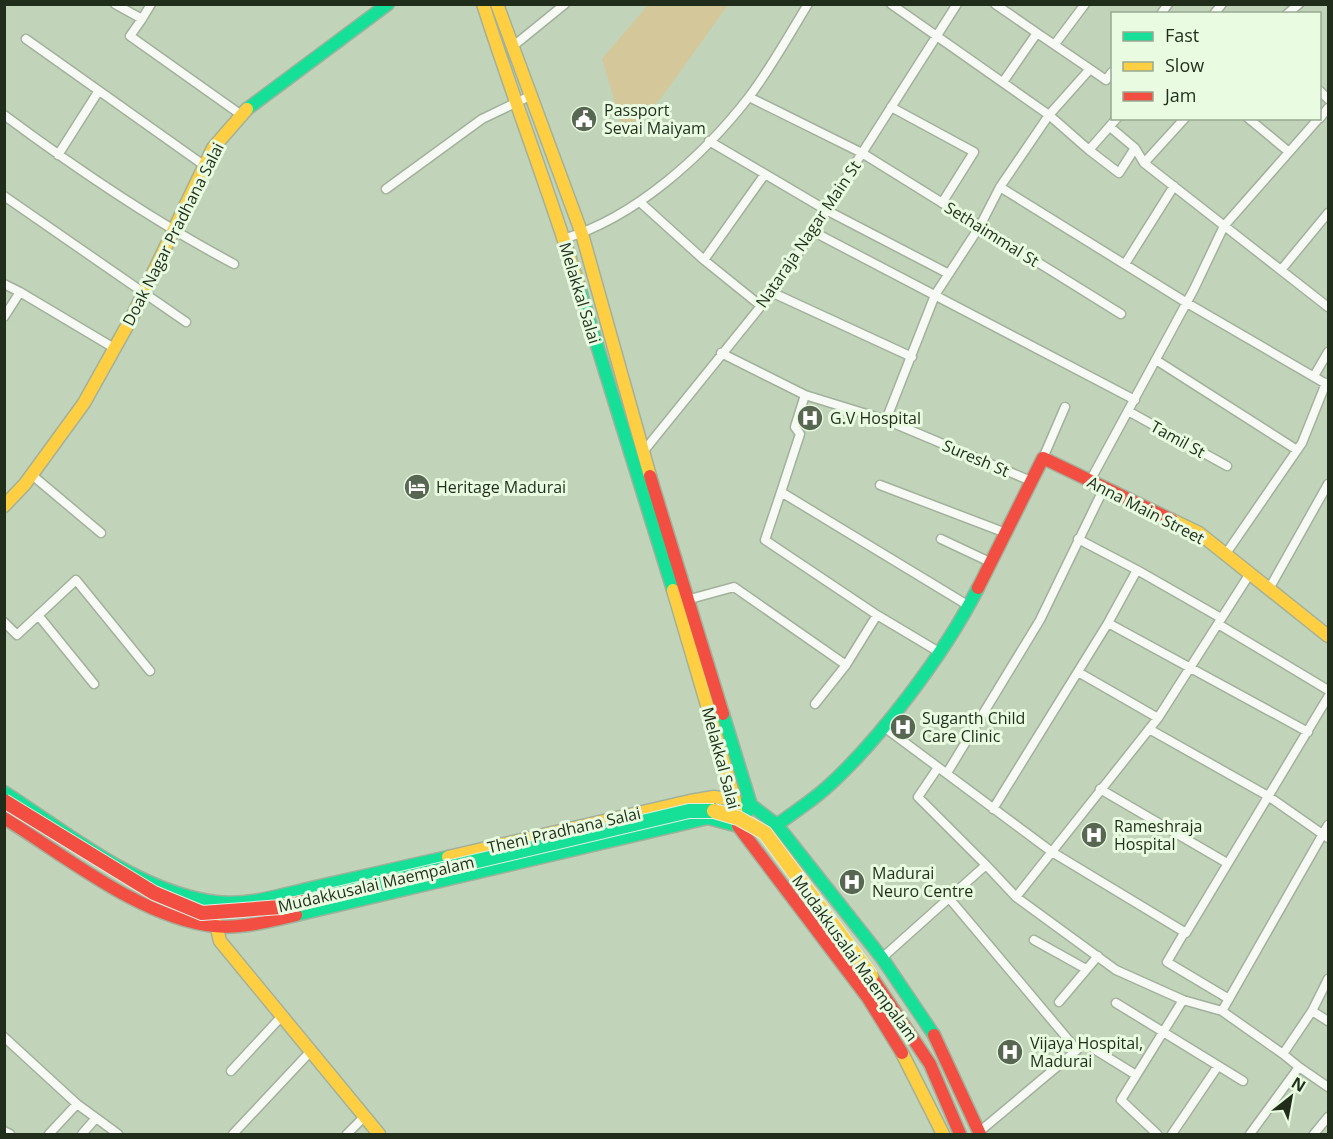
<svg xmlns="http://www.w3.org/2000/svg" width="1333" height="1139" viewBox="0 0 1333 1139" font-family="'Open Sans',sans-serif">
<rect width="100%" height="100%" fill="#c1d4b9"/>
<!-- green -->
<path fill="#d4c79a" d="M 648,5 L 728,5 L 661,98 L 624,133 L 602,59 Z"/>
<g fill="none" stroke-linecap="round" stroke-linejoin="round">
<!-- street casing -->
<g stroke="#a2b19b" stroke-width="11">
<path id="street" d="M 115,4 L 142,19 L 151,4
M 891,4 L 1049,115 L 1089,150 L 1117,118
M 995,4 L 1037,33 L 1003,82
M 1161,14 L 1168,4
M 1214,14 L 1222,4
M 1287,14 L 1299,4
M 142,19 L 130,36 L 240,114
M 1037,33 L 1090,69
M 26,39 L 205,166
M 1055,44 L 1085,4
M 512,47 L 565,4
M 1320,91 L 1328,99
M 749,97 L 862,153 L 1121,314
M 891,107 L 974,152 L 942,203
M 4,115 C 78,170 153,221 234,264
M 1185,118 L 1144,163 L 1328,307
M 1248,118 L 1289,152
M 1320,118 L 1328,108
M 1110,127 L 1135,148
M 709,141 L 826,210 L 949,274
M 1089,150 L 1119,173 L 1135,148 L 1144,163
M 58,155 L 98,92
M 1000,187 L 1187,303 L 1328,385
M 386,189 L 482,119 L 532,95
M 4,196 L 186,322
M 641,203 L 704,260 L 765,174
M 812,231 L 1135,400
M 563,239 C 635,218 704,155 749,97 C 771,68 789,35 808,4
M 704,260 L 761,306
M 1125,264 L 1174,186
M 1281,270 L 1328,213
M 4,284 L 20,292
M 771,292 L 912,357
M 4,317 L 20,292 L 114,348
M 721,353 L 805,395 L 886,420 L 1031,481
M 1156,360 L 1297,450
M 1314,376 L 1328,352
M 1128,411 L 1227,466
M 886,420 L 935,295 L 980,226 L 1000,187 L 1049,115 L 1090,69 L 1106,80 L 1112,72
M 643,452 L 761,306 L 799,252 L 957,4
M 1043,458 L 1065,407
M 32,475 L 101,533
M 1090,481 L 1194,289 L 1224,226 L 1319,118
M 880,485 L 1006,533
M 781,492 L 800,434 L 795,427 L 805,395
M 941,539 L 992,563
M 1225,555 L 1302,443 L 1326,383
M 1137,570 L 1221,618
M 1269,589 L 1328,484
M 690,599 L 734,587 L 846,665 L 877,615
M 38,615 L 94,684
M 4,622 L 17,635 L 76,580 L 150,671
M 1108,623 L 1308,732
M 1218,624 L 1328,690
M 939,652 L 877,615 L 765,540 L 781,492 L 969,606
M 1078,672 L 1158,718
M 815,704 L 846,665
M 884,727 L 1052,852 L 1186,933 L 1328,697
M 1149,729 L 1268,796 L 1328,838
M 937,769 L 918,797 L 986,865
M 947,773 L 1040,620 L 1104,488
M 1100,789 L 1227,863
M 993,809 L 1108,623 L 1137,570 L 1078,539
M 1016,897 L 1158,718 L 1249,575
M 1184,933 L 1167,962 L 1229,999
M 1034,940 L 1086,969
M 882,958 L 949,898
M 1059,1002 L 1098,956
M 1116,1003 L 1243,1081
M 1222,1011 L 1328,825
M 1312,1011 L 1328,1021
M 4,1037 L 77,1104
M 1094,1049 L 1136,1075
M 1299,1067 L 1328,1087
M 231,1071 L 281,1017
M 4,1131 L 10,1134
M 979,1132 L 1077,1050 L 949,898 L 986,865 L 1016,897 L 1116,970 L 1183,1000
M 49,1134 L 77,1104 L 118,1134
M 82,1134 L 96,1118
M 233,1134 L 310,1052
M 347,1134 L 364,1117
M 1157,1134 L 1121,1100 L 1183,1000 L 1222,1011 L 1283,1054
M 1172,1134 L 1218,1066
M 1250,1134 L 1299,1067 L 1283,1054 L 1312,1011 L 1328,979
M 1314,1134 L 1328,1117"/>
</g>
<!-- fast casing -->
<g stroke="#a2b19b" stroke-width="15">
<path id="fast" d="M 247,109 L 388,4
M 578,284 L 673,590
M 723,714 L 751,805 L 738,826
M 4,792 C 68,833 138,892 216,902 C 247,906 281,895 311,888 C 356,878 402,867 448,857
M 744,803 L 751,805 L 777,825 L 882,958 L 934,1035
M 777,825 C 793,813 810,802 825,789 C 879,741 945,653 978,588
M 296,915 L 708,818 L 738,826"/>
</g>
<!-- slow casing -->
<g stroke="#a2b19b" stroke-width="15">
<path id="slow" d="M 483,4 C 513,98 549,190 578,284
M 497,4 L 582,234 L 650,476
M 4,506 L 25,484 L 84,403 L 132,317 L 213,148 L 247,109
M 1172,520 L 1199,533 L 1328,636
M 673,590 L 735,800 L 738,826
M 448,857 L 690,801 L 714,797 L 735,800
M 215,920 L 220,941 L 379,1134
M 902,1053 L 943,1134"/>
</g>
<!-- jam casing -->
<g stroke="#a2b19b" stroke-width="15">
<path id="jam" d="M 650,476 L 723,714
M 978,588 L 1043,458 L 1172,520
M 4,818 C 66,856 141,918 214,926 C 240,929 271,921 296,915
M 738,826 L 868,998 L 902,1053
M 871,976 L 930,1064 L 960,1134
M 934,1035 L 980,1134"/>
</g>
<!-- street -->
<use href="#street" stroke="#f6f9f4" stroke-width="8"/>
<!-- fast -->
<use href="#fast" stroke="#16e098" stroke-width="12"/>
<!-- slow -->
<use href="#slow" stroke="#ffcf43" stroke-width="12"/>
<!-- jam -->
<use href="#jam" stroke="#f24e42" stroke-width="12"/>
<!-- fast-bridge casing -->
<g stroke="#e3ece0" stroke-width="16" stroke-linecap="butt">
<path id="fast-bridge" d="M 304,902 L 689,811 L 714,811"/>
</g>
<!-- slow-bridge casing -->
<g stroke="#e3ece0" stroke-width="16" stroke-linecap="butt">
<path id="slow-bridge" d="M 714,811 L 738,818 L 765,833 L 871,976"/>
</g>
<!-- jam-bridge casing -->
<g stroke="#e3ece0" stroke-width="16" stroke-linecap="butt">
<path id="jam-bridge" d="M 4,801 L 154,893 L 202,913 L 281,907 L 304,902"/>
</g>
<!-- fast-bridge -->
<use href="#fast-bridge" stroke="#16e098" stroke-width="14"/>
<!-- slow-bridge -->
<use href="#slow-bridge" stroke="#ffcf43" stroke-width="14"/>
<!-- jam-bridge -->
<use href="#jam-bridge" stroke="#f24e42" stroke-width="14"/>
</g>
<!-- icons -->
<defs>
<g id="civic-disc" transform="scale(1.35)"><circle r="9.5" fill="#586752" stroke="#e9fbe1"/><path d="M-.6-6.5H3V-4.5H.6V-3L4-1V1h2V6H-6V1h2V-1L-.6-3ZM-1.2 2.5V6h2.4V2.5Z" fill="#fff"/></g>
<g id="hospital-disc" transform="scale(1.35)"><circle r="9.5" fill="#586752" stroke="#e9fbe1"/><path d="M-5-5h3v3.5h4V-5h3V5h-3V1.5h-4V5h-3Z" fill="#fff"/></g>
<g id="hotel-disc" transform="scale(1.35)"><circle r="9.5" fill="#586752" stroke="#e9fbe1"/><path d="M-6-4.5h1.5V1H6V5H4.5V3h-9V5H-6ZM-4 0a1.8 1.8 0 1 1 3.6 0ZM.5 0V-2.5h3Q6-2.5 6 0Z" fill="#fff"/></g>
</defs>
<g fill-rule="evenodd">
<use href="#civic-disc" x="584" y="119"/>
<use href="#hospital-disc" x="810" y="418"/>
<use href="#hotel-disc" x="417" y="487"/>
<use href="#hospital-disc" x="903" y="727"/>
<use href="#hospital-disc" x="1094" y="835"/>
<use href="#hospital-disc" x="852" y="882"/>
<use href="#hospital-disc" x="1010" y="1052"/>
</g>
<g text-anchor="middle" stroke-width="6" stroke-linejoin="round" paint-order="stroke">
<!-- poi labels -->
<g font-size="16" fill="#1f2d1a" stroke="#e9fbe1" text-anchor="start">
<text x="604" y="116">Passport<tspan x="604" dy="18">Sevai Maiyam</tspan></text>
<text x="830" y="424">G.V Hospital</text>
<text x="436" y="493">Heritage Madurai</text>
<text x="922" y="724">Suganth Child<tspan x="922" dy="18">Care Clinic</tspan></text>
<text x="1114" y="832">Rameshraja<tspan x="1114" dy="18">Hospital</tspan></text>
<text x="872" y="879">Madurai<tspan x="872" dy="18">Neuro Centre</tspan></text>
<text x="1030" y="1049">Vijaya Hospital,<tspan x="1030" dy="18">Madurai</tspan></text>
</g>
<!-- street labels -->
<g font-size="16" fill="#1f2d1a" stroke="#e9fbe1">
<text transform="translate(173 234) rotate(-63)" y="6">Doak Nagar Pradhana Salai</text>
<text transform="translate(808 234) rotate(-56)" y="6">Nataraja Nagar Main St</text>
<text transform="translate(992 234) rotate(32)" y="6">Sethaimmal St</text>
<text transform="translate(580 293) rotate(73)" y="6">Melakkal Salai</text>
<text transform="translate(1178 439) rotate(29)" y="6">Tamil St</text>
<text transform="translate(976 458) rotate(23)" y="6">Suresh St</text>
<text transform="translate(1146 510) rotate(27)" y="6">Anna Main Street</text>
<text transform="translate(721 758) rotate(75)" y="6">Melakkal Salai</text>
<text transform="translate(564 830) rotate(-13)" y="6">Theni Pradhana Salai</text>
<text transform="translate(376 884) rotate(-13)" y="6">Mudakkusalai Maempalam</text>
<text transform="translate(855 958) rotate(54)" y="6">Mudakkusalai Maempalam</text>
</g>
</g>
<!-- border -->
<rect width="1333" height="1139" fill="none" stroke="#1f2d1a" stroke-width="12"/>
<!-- legend -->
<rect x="1111" y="12" width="210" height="108" fill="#e9fbe1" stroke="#98a991" stroke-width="1.5"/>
<rect x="1123" y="32" width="30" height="9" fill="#16e098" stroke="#98a991" stroke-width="1.5"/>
<text x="1165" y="42" font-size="18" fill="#1f2d1a">Fast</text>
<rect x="1123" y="62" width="30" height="9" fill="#ffcf43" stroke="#98a991" stroke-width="1.5"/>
<text x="1165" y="72" font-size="18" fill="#1f2d1a">Slow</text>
<rect x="1123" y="92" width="30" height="9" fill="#f24e42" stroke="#98a991" stroke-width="1.5"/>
<text x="1165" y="102" font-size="18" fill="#1f2d1a">Jam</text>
<!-- north arrow -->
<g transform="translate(1291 1097) rotate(31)" stroke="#e9fbe1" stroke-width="4.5" paint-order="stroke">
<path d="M0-4.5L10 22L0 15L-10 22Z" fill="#1f2d1a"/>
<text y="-9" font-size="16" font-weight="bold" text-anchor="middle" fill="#1f2d1a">N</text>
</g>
</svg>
